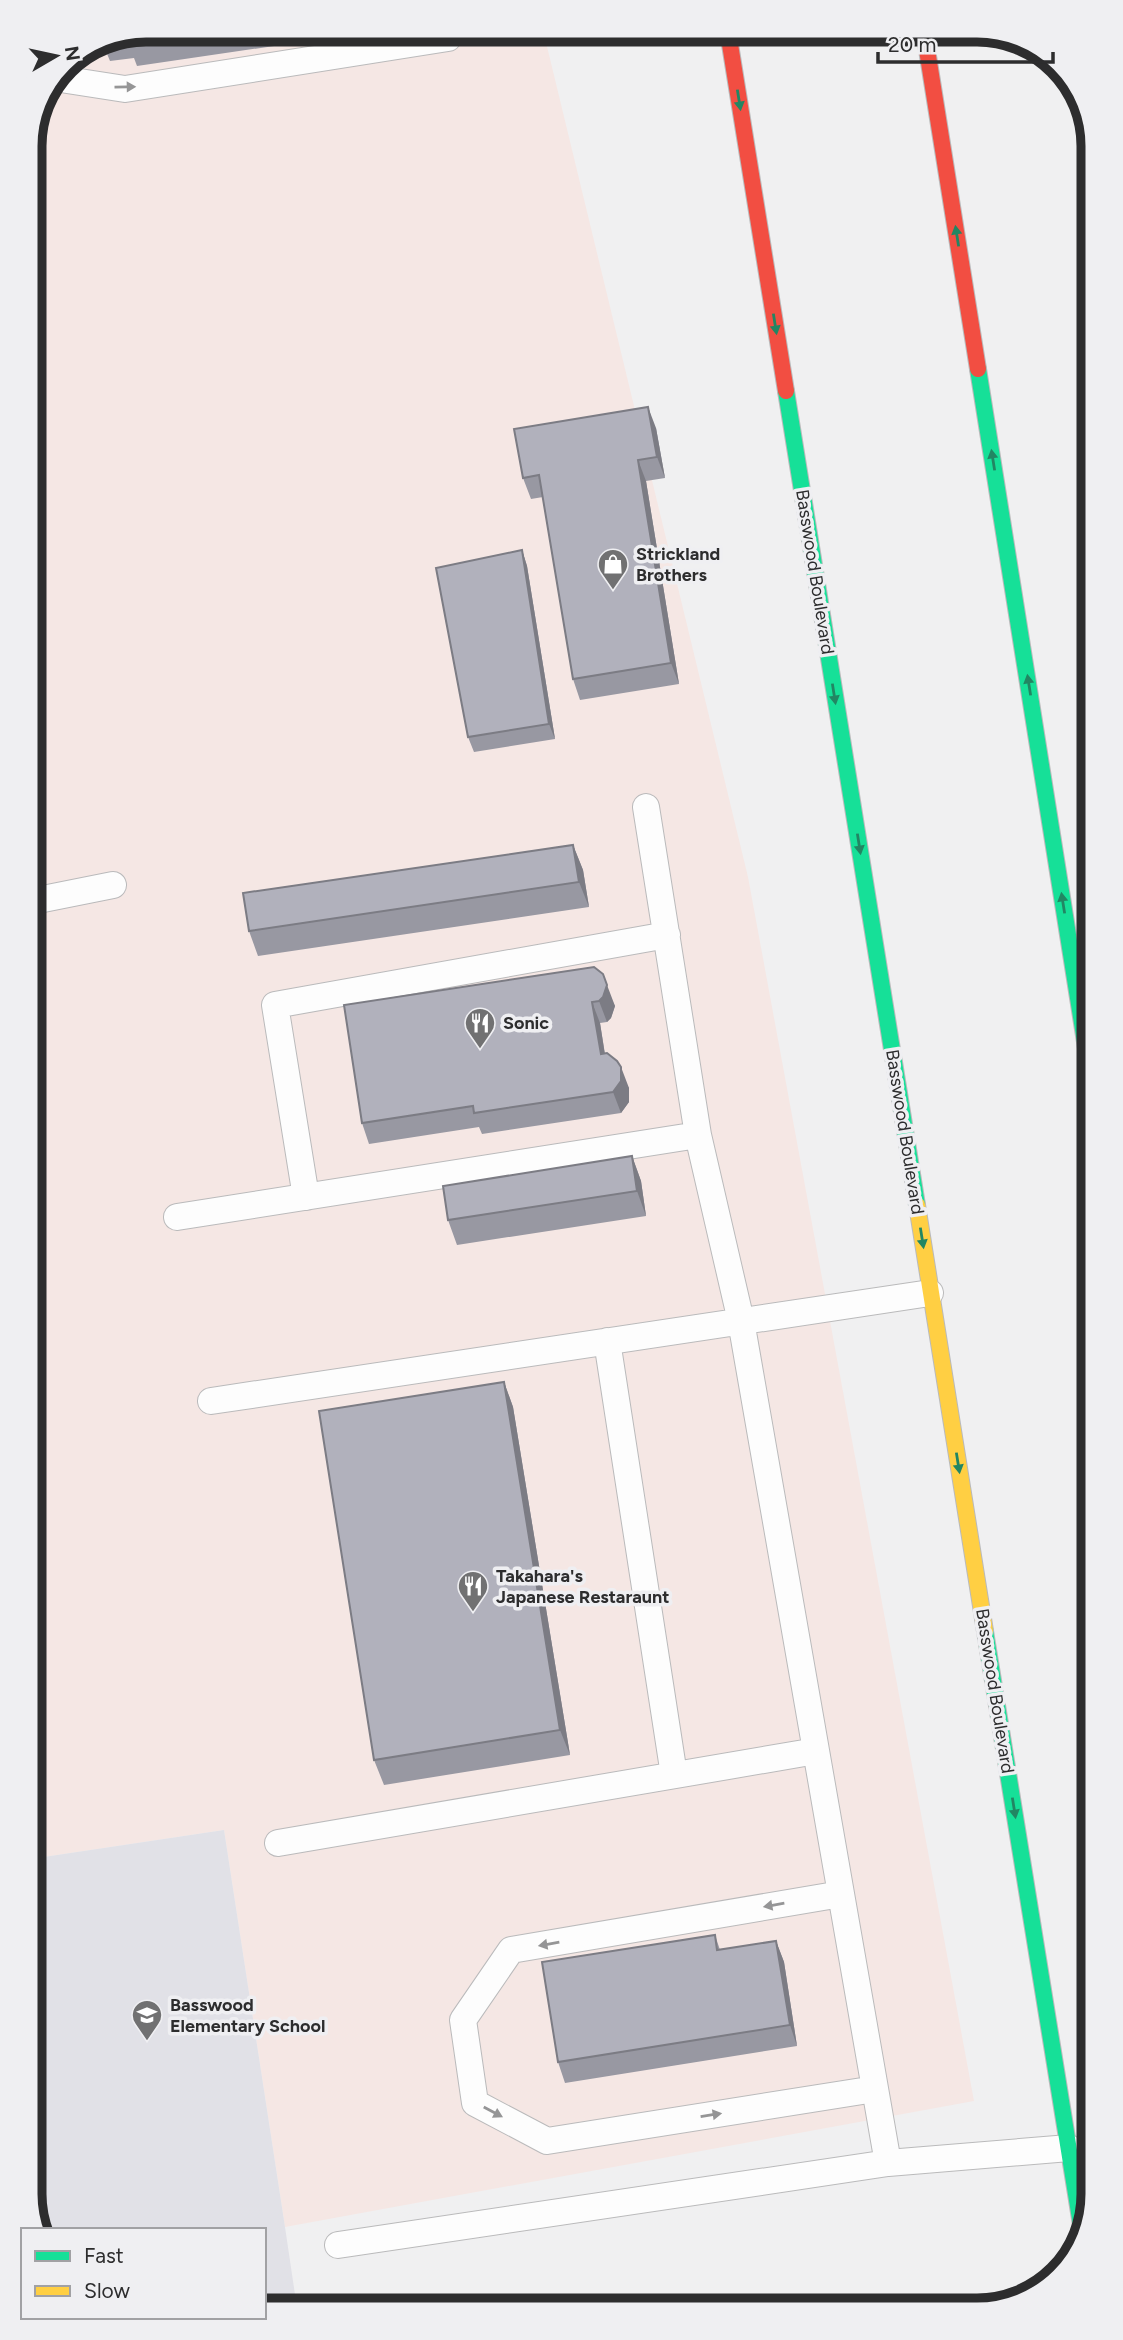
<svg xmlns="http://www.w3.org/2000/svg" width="1123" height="2340" viewBox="0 0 1123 2340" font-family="Figtree,sans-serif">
<rect width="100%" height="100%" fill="#f0f0f1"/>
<!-- commercial -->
<path fill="#f5e7e4" d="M 544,34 L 748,877 L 974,2101 L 285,2227 L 224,1830 L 37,1858 L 30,139 L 64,63 L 102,38 Z"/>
<!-- built -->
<path fill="#e1e1e7" d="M 224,1830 L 285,2227 L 297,2308 L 264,2309 L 264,2230 L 38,2230 L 37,1858 Z"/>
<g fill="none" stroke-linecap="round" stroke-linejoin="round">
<!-- lane casing -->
<g stroke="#bababb" stroke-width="28">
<path id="lane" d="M 58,76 L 67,80 L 125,89 L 448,38
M 646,807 L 698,1135 L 741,1321 L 888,2163
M 33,901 L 113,885
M 306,1197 L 275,1005 L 667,935
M 177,1217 L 698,1135
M 607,1341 L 674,1775
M 211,1401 L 930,1293
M 278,1843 L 816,1751
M 841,1894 L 511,1950 L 463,2020 L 475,2103 L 547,2141 L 875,2089
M 338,2245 L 888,2163 L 1069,2148"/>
</g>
<!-- fast casing -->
<g stroke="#bababb" stroke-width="18">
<path id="fast" d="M 978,369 L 1089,1067
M 786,391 L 917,1205
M 985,1631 L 1082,2231"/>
</g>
<!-- slow casing -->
<g stroke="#bababb" stroke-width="18">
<path id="slow" d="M 917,1205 L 985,1631"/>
</g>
<!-- jam casing -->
<g stroke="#bababb" stroke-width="18">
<path id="jam" d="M 924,31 L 978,369
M 728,32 L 786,391"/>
</g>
<!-- lane -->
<use href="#lane" stroke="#fdfdfd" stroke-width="26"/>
<!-- fast -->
<use href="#fast" stroke="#16e098" stroke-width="16"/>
<!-- slow -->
<use href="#slow" stroke="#ffcf43" stroke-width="16"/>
<!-- jam -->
<use href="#jam" stroke="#f24e42" stroke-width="16"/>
</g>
<!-- wall -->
<path fill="#9898a2" d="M 307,36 L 308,41 L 137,66 L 134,58 L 110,61 L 101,39 Z
M 656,428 L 665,478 L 646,481 L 679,684 L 580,700 L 573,679 L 543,497 L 531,499 L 523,478 Z
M 522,550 L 527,566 L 555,739 L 474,752 L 468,737 Z
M 573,845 L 583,870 L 589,907 L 258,956 L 249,931 Z
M 594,967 L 615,1006 L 611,1018 L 607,1022 L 600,1023 L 605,1054 L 629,1088 L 629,1102 L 621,1113 L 482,1134 L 479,1127 L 369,1144 L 362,1123 Z
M 632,1156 L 641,1181 L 646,1216 L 457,1245 L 448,1220 Z
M 504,1382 L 513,1407 L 570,1755 L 384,1785 L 374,1760 Z
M 715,1935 L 720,1950 L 776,1941 L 784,1962 L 797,2046 L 565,2083 L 558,2062 Z"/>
<!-- shaded-wall -->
<path fill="#7c7c84" d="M 648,407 L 656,428 L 665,478 L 657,457 Z
M 638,460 L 646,481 L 679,684 L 671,663 Z
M 522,550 L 527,566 L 555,739 L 549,724 Z
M 573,845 L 583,870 L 589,907 L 579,882 Z
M 607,985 L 615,1006 L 611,1018 L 607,1022 L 599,1001 Z
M 592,1002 L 600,1023 L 608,1075 L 601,1054 Z
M 621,1067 L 629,1088 L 629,1102 L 621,1113 L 613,1092 Z
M 632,1156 L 641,1181 L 646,1216 L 637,1191 Z
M 504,1382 L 513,1407 L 570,1755 L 560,1730 Z
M 776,1941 L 784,1962 L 797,2046 L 790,2025 Z"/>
<!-- building -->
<path fill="#b1b1bc" stroke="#7c7c84" stroke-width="2" d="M 127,38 L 149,38 L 128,41 Z
M 648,407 L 657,457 L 638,460 L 671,663 L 573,679 L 539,475 L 523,478 L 514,429 Z
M 522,550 L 549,724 L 468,737 L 436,568 Z
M 573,845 L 579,882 L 249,931 L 243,893 Z
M 594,967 L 603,974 L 607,985 L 603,997 L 599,1001 L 592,1002 L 601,1054 L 607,1053 L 617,1061 L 621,1067 L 621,1081 L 613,1092 L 474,1113 L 473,1106 L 362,1123 L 344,1005 Z
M 632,1156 L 637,1191 L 448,1220 L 443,1186 Z
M 504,1382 L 560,1730 L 374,1760 L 319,1411 Z
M 715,1935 L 717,1950 L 776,1941 L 790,2025 L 558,2062 L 542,1962 Z"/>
<!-- one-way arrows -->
<defs><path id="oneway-solid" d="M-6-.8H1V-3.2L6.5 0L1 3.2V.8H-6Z" transform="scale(1.75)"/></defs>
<g fill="#959596">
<use href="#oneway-solid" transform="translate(125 87) rotate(-1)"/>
<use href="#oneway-solid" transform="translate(774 1905) rotate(170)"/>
<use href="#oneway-solid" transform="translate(549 1944) rotate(170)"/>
<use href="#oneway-solid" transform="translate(493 2112) rotate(28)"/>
<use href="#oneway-solid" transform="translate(711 2115) rotate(-9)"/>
</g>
<g fill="#228663">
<use href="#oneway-solid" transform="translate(739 100) rotate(81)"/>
<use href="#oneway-solid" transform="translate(957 236) rotate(-99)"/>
<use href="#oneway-solid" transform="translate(775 324) rotate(81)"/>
<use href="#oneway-solid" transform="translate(993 460) rotate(-99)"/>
<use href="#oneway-solid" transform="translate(1029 685) rotate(-99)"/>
<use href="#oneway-solid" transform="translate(834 694) rotate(81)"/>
<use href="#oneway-solid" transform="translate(859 844) rotate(81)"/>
<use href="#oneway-solid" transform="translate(1063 903) rotate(-99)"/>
<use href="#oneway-solid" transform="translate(922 1238) rotate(81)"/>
<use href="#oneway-solid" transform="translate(958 1463) rotate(81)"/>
<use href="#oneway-solid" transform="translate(1014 1808) rotate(81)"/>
</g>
<!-- icons -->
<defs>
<g id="shop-pin" transform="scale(1.575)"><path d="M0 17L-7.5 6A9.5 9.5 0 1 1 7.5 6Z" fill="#717172" stroke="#efeff2"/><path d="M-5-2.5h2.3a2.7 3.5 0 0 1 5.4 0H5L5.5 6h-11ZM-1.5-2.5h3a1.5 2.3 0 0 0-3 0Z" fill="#fff"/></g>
<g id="restaurant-pin" transform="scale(1.575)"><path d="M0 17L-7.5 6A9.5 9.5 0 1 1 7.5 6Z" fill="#717172" stroke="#efeff2"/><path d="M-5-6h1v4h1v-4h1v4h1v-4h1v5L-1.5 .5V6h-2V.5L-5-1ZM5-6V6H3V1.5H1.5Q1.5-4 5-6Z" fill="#fff"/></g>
<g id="school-pin" transform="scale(1.575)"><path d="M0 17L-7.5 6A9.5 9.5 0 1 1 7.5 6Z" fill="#717172" stroke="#efeff2"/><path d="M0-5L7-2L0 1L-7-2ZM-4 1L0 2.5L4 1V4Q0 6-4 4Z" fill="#fff"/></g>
</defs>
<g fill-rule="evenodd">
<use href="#shop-pin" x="613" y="564"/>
<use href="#restaurant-pin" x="480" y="1023"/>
<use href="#restaurant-pin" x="473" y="1586"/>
<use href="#school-pin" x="147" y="2015"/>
</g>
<g text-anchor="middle" stroke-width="7" stroke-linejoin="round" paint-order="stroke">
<!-- poi labels -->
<g font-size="18" font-weight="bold" fill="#2d2d2e" stroke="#efeff2" text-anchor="start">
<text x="636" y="560">Strickland<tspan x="636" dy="21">Brothers</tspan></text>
<text x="503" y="1029">Sonic</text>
<text x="496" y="1582">Takahara's<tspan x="496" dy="21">Japanese Restaraunt</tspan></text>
<text x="170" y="2011">Basswood<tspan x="170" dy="21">Elementary School</tspan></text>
</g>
<!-- street labels -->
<g font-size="18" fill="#2d2d2e" stroke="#efeff2">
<text transform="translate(815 572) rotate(81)" y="6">Basswood Boulevard</text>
<text transform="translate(905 1132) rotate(81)" y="6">Basswood Boulevard</text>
<text transform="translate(995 1691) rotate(81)" y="6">Basswood Boulevard</text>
</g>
</g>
<!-- crop -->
<path d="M0 0H1123V2340H0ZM146 42H977A104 104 0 0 1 1081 146V2194A104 104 0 0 1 977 2298H146A104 104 0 0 1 42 2194V146A104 104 0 0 1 146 42Z" fill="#efeff2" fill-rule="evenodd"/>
<path fill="none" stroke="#2d2d2e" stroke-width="9" d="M146 42H977A104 104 0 0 1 1081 146V2194A104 104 0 0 1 977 2298H146A104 104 0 0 1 42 2194V146A104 104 0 0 1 146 42Z"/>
<!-- legend -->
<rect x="21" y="2228" width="245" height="91" fill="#efeff2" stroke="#a1a1a4" stroke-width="2"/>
<rect x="35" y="2251" width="35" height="10" fill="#16e098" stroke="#a1a1a4" stroke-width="2"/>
<text x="84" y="2263" font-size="21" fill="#2d2d2e">Fast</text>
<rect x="35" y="2286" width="35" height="10" fill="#ffcf43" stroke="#a1a1a4" stroke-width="2"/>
<text x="84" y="2298" font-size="21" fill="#2d2d2e">Slow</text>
<!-- north arrow -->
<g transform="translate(56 56) rotate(81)" stroke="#efeff2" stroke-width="5" paint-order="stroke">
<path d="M0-5L12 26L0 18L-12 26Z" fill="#2d2d2e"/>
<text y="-10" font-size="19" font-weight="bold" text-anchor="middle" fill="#2d2d2e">N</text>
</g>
<!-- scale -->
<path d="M878 52v10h175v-10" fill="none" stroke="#2d2d2e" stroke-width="3.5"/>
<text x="888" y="52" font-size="21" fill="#2d2d2e" stroke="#efeff2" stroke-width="5" paint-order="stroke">20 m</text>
</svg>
